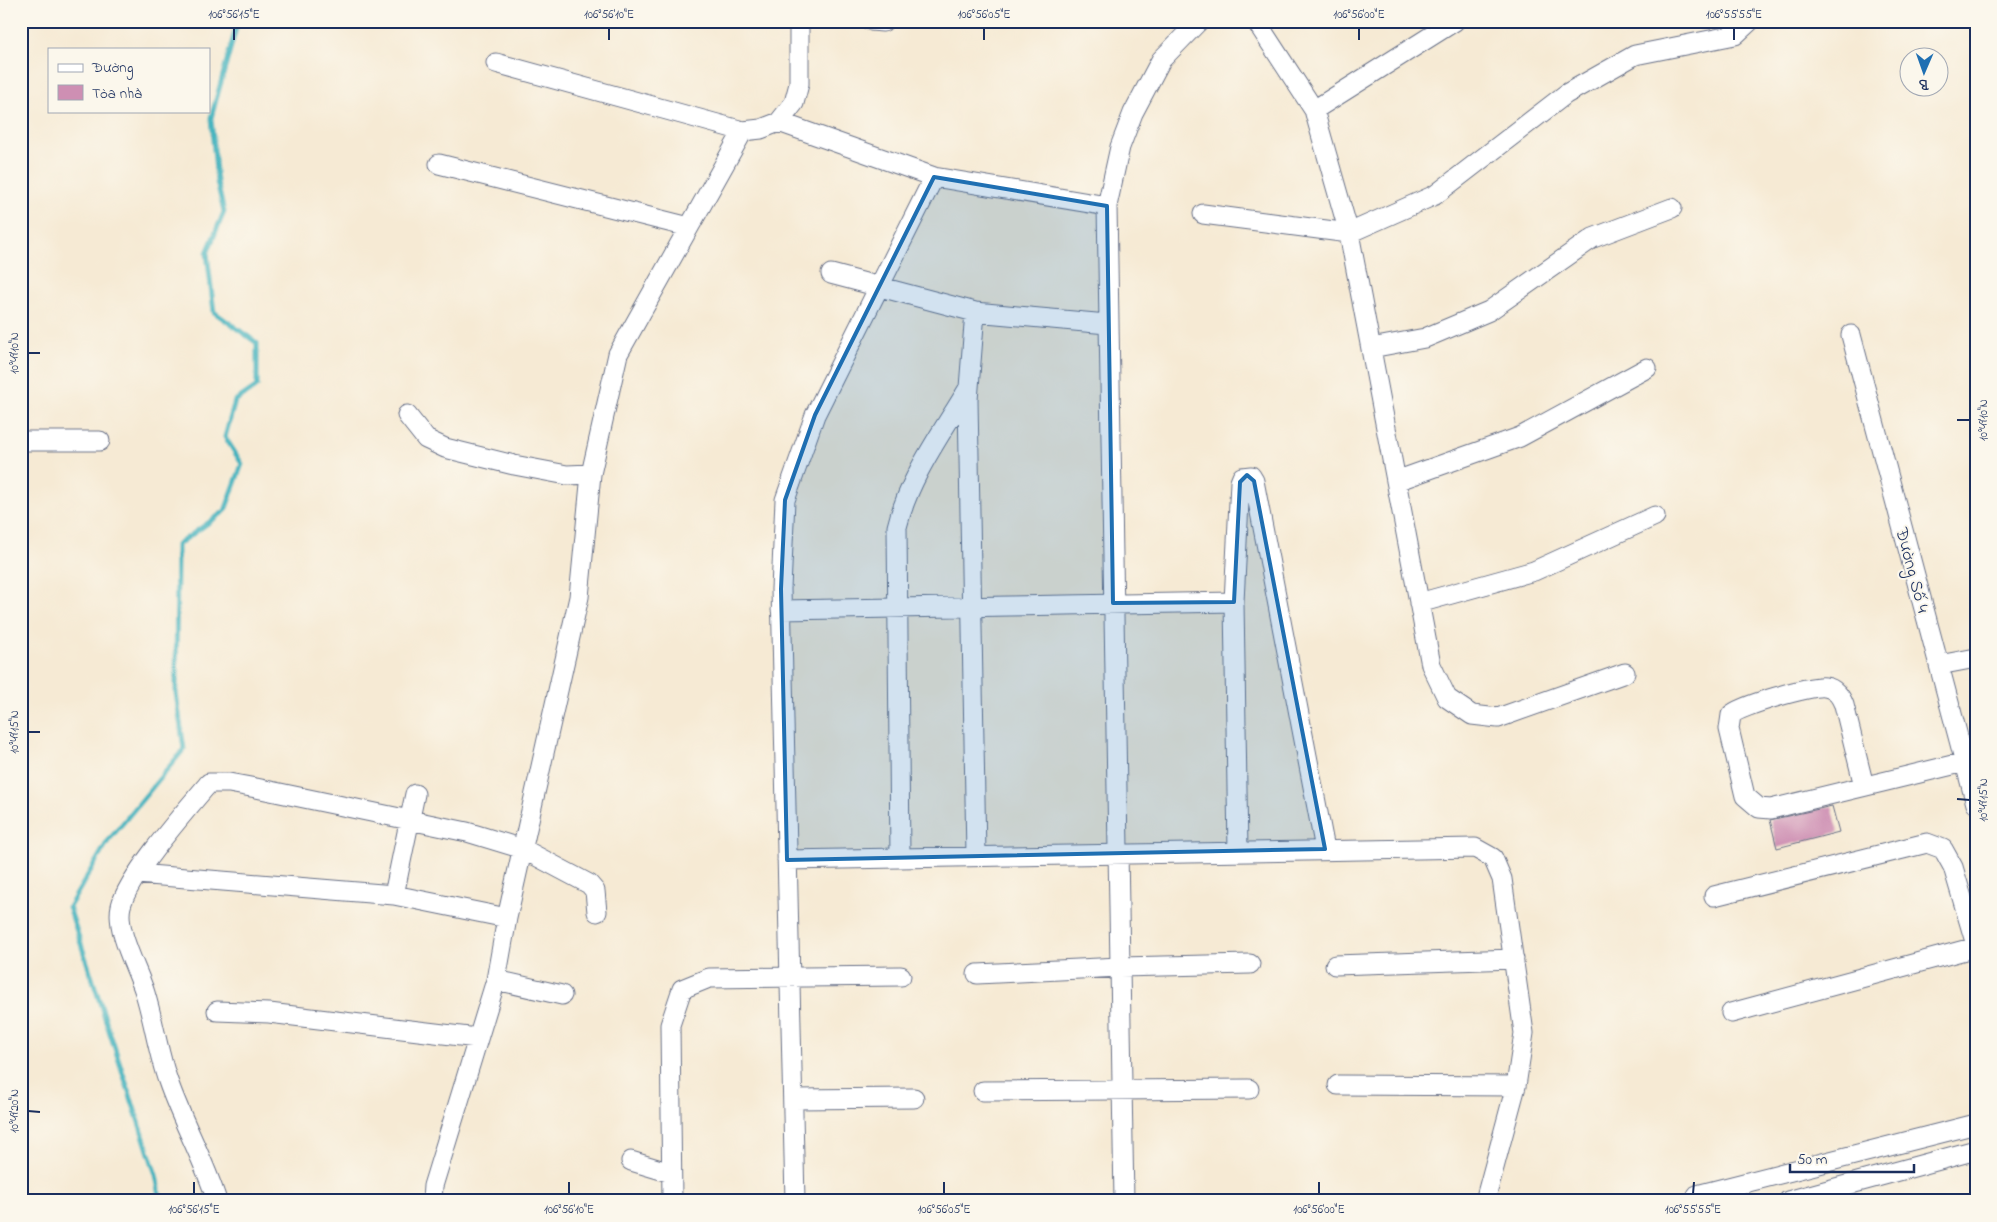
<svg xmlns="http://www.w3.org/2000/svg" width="1997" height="1222" viewBox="0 0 1997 1222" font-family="'Indie Flower',sans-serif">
<rect width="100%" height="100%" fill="#fbf7ec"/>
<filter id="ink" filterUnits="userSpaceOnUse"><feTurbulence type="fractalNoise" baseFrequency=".02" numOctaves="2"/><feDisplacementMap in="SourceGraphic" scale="10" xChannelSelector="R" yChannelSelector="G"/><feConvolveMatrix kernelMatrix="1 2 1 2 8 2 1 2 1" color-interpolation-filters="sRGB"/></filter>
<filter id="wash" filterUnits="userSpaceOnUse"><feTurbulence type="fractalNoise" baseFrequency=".0096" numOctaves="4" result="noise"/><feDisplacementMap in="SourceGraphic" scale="20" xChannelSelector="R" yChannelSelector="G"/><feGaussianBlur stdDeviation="1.12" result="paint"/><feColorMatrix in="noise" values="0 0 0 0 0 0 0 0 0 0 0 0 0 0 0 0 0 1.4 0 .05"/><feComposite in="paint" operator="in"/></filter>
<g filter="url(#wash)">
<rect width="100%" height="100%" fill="#f6ead4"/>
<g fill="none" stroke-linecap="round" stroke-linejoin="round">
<!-- stream -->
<path stroke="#43b2be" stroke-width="5" d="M 161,1201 L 156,1175 L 69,907 L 108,841 L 184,749 L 176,693 L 177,545 L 225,511 L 242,464 L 225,437 L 235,401 L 257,386 L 257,343 L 214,312 L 207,253 L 224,212 L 217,182 L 211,118 L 238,21"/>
</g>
<g id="blocks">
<!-- building -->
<path fill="#ce8fb3" d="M 1832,806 L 1839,832 L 1777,848 L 1770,820 Z"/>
</g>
</g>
<g filter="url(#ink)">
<use href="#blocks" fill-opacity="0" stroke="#687087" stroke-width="1"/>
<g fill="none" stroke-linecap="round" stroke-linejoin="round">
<!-- minor casing -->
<g stroke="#687087" stroke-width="21">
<path id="minor" d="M 871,21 L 883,22
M 1256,21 L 1314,110 L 1349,233 L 1431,665 L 1447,698 L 1472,715 L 1498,718 L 1625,673
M 496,63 L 743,131 L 761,129 L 779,122 L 934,177 L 1107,206
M 1314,110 L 1455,21
M 779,122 L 794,103 L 799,84 L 799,21
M 439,164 L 689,227
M 1203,214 L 1349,233 L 1435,195 L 1566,94 L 1635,55 L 1735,35 L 1750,21
M 831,274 L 975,312 L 1107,324
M 975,312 L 968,400 L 976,856
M 1851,335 L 1976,804
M 1371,348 L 1425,338 L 1489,311 L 1593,238 L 1672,208
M 407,415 L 426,439 L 445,448 L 514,465 L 567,475 L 591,474
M 21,441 L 100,441
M 1396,481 L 1520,437 L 1647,368
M 1419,603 L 1534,571 L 1655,516
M 781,610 L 1234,602
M 1939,665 L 1976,658
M 1864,786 L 1844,705 C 1841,697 1835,688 1825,687 C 1812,685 1739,706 1731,715 L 1729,729 L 1745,796 L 1759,808 L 1771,809 L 1965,762
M 1238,851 L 1234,602 L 1240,482 L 1242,477 L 1251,476 L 1254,481 L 1325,849
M 900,858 L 897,527 C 909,477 942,433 968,389
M 787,860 L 1475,848 L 1493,858 L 1502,879 L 1524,1033 L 1516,1086 L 1485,1201
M 137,874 L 394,895 L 507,918
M 394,895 L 415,794
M 1714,896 L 1927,843 L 1943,849 L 1953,867 L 1976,945
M 1335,965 L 1514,959
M 977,974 L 1120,967 L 1250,964
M 496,980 L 562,995
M 217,1011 L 269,1013 L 477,1038
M 1731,1013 L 1976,947
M 1338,1085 L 1516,1086
M 983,1091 L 1249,1089
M 793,1099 L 914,1098
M 631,1161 L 671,1173
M 1697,1195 L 1976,1124
M 217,1201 C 204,1159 182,1122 168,1081 C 158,1053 154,1022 145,993 C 138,970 115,930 121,906 C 128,876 187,809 209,783 L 229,783 L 256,788 L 467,832 L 523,849 L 589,884 L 595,891 L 597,912
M 432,1201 L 433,1186 L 496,980 L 507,918 L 579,597 L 591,474 L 618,354 L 743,131
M 672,1201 L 670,1025 L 682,989 L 709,978 L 901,976
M 795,1201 L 781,589 L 785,500 L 815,415 L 934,177
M 1124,1201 L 1107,206 L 1120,147 L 1133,113 L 1161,60 L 1199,21
M 1788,1201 L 1976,1150"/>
</g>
<!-- minor -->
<use href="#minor" stroke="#fff" stroke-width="19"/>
</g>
</g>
<!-- marked area -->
<path fill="#1f6fb2" fill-opacity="0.2" stroke="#1f6fb2" stroke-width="4" stroke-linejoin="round" d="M 934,177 L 1107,206 L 1113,603 L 1234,602 L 1240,482 L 1247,475 L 1254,481 L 1325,849 L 787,860 L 781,589 L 785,500 L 815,415 Z"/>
<!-- ticks -->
<path fill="none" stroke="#1b2f5e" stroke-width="2" d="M 234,40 L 234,28M 609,40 L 609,28M 984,40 L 984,28M 1359,40 L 1359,28M 1734,40 L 1734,28M 28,353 L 40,353M 1957,420 L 1970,420M 28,732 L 40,732M 1957,799 L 1970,800M 28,1111 L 40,1112M 194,1194 L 194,1182M 569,1194 L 569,1182M 944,1194 L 944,1182M 1319,1194 L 1319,1182M 1693,1194 L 1694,1182"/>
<g text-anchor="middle" stroke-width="4" stroke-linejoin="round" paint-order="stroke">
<!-- street labels -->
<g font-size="18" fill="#1b2f5e" stroke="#fbf7ec">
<text transform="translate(1913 570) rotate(75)" y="6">Đường Số 4</text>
</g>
</g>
<!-- margin -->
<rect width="1997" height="1222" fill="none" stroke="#fbf7ec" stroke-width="55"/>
<!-- legend -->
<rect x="48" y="48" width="162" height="65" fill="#fbf7ec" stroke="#a1a7b3"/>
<rect x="58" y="64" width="25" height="8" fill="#ffffff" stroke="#a1a7b3"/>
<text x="92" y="72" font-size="15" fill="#1b2f5e">Đường</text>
<rect x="58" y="85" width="25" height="15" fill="#ce8fb3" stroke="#a1a7b3"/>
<text x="92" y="98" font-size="15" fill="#1b2f5e">Tòa nhà</text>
<!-- north arrow -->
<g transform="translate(1924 72) rotate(182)"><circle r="24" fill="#fbf7ec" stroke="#a1a7b3"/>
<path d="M0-4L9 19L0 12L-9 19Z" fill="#1f6fb2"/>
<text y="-8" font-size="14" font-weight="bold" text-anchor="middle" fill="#1b2f5e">B</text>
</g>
<!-- scale -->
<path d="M1790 1164v8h124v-8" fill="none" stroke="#1b2f5e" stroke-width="2.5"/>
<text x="1797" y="1164" font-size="15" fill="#1b2f5e" stroke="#fbf7ec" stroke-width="4" paint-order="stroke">50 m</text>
<rect x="28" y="28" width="1942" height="1166" fill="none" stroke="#1b2f5e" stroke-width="2"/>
<g font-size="12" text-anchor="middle" fill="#1b2f5e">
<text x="234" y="18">106°56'15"E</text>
<text x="609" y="18">106°56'10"E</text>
<text x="984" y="18">106°56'05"E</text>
<text x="1359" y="18">106°56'00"E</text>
<text x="1734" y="18">106°55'55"E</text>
<text transform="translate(14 353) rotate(-90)" y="4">10°49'10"N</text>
<text transform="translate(1983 420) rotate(-90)" y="4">10°49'10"N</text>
<text transform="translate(14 732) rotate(-90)" y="4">10°49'15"N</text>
<text transform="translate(1983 800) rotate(-90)" y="4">10°49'15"N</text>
<text transform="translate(14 1111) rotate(-90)" y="4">10°49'20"N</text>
<text x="194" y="1213">106°56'15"E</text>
<text x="569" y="1213">106°56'10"E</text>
<text x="944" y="1213">106°56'05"E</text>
<text x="1319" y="1213">106°56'00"E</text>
<text x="1693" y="1213">106°55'55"E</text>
</g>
</svg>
